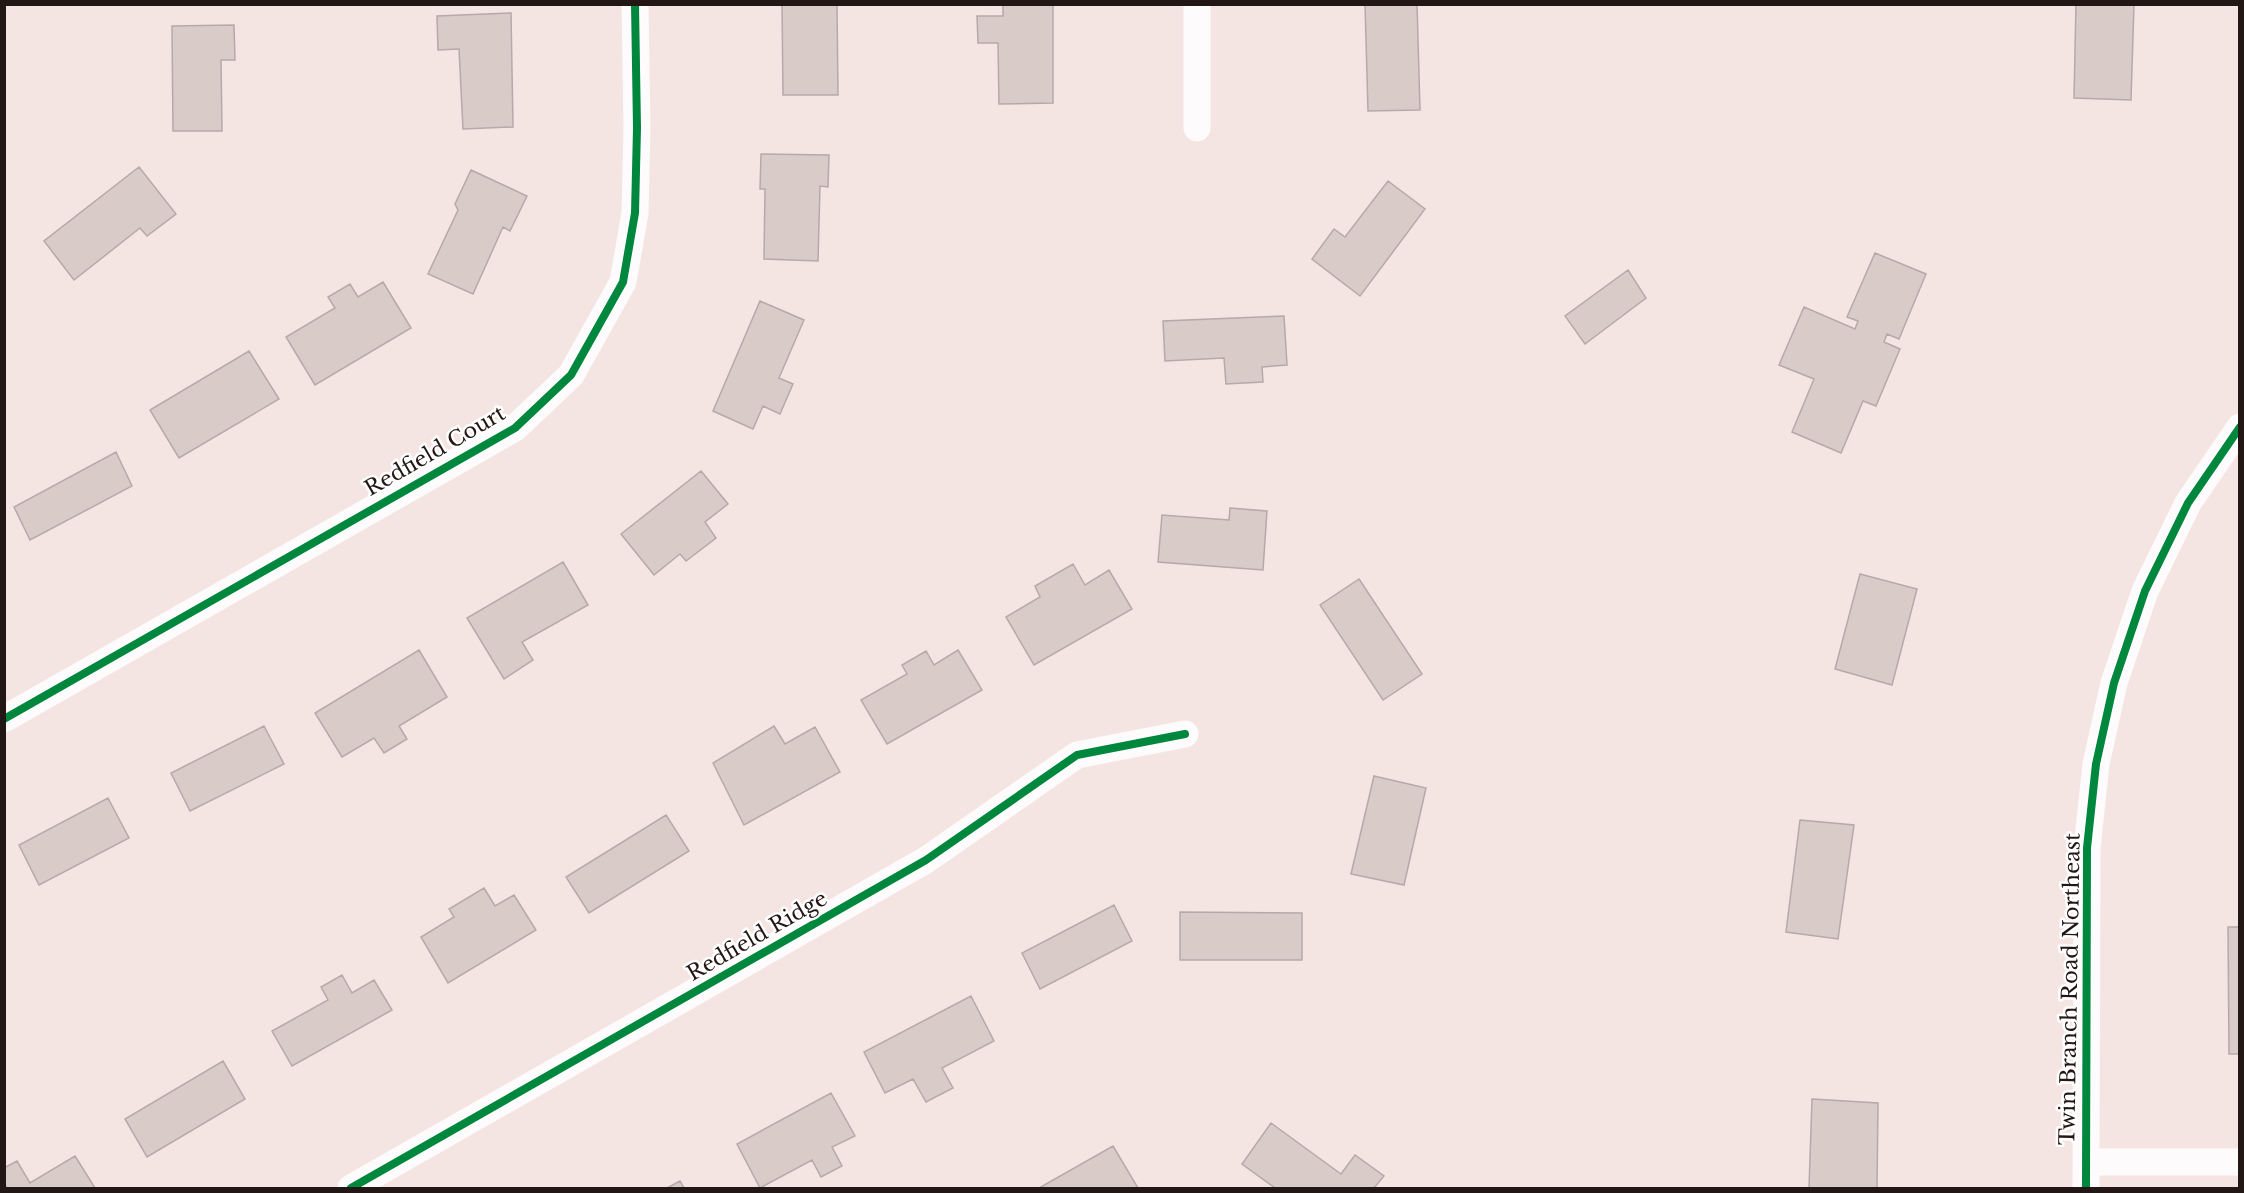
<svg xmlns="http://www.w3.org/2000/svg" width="2244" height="1193" viewBox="0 0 2244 1193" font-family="'Libre Baskerville',serif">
<rect width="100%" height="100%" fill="#f4e5e2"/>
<!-- building -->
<path fill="#d8cbc8" stroke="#b6a9a7" stroke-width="1.5" d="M 782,4 L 837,4 L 838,95 L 783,95 Z
M 1003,4 L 1053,4 L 1053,103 L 999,104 L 998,43 L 978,43 L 977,16 L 1003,16 Z
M 1365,4 L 1417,4 L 1420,110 L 1368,111 Z
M 2076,4 L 2134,4 L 2131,100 L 2074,98 Z
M 511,13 L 513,127 L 463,129 L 459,49 L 438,50 L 437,16 Z
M 234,25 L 235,60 L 221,60 L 222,131 L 173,131 L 172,26 Z
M 761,154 L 829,155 L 828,187 L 820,186 L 818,261 L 764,259 L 765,189 L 760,189 Z
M 139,167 L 176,214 L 147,236 L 140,228 L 74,280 L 44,241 Z
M 471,170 L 527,196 L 510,231 L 503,227 L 473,294 L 428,274 L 458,210 L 455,204 Z
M 1388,181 L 1425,209 L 1360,296 L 1312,259 L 1334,229 L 1345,237 Z
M 1875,253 L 1926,274 L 1899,339 L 1887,334 L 1884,342 L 1900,349 L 1876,406 L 1863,401 L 1841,453 L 1792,432 L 1814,379 L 1779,365 L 1804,307 L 1855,329 L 1858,321 L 1847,317 Z
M 1628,270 L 1646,298 L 1585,344 L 1565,316 Z
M 383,282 L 411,328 L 315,385 L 286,337 L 335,308 L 328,297 L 350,284 L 358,297 Z
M 760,301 L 804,320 L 779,378 L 793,384 L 780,414 L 763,406 L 753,429 L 713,411 Z
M 1284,316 L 1287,365 L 1262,367 L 1263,382 L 1226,384 L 1224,358 L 1165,361 L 1163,321 Z
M 249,351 L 279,399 L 179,458 L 150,410 Z
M 116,452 L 132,486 L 30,540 L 14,507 Z
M 701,471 L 728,504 L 705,522 L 716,538 L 686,561 L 680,554 L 654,575 L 621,534 Z
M 1230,508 L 1267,511 L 1263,570 L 1158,562 L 1162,515 L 1229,520 Z
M 563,562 L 588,605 L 522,642 L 533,660 L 504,679 L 467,618 Z
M 1073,564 L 1085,585 L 1109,570 L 1132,609 L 1034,665 L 1006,617 L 1040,597 L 1035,586 Z
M 1860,574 L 1917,589 L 1892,685 L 1835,669 Z
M 1359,579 L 1422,674 L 1383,700 L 1320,605 Z
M 419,650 L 447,697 L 399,726 L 407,739 L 384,753 L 374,738 L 342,757 L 315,713 Z
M 958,650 L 982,690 L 887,744 L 861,700 L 907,674 L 902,665 L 926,651 L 934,665 Z
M 264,726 L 284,764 L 190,811 L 171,773 Z
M 774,726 L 785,744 L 815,727 L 840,772 L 744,825 L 713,763 Z
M 1374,776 L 1426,788 L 1404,885 L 1351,874 Z
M 108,798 L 129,838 L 39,885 L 19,845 Z
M 666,815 L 689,851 L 589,913 L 566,877 Z
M 1800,820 L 1854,825 L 1838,939 L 1786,932 Z
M 484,888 L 495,906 L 514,895 L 536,930 L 448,983 L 421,937 L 454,917 L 449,909 Z
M 1114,905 L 1132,941 L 1040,989 L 1022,953 Z
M 1180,912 L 1302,913 L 1302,960 L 1180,960 Z
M 2228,927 L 2240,927 L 2240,1054 L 2229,1054 Z
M 342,975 L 352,993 L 374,980 L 392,1010 L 292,1066 L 272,1031 L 328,1000 L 321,987 Z
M 971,996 L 994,1041 L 942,1068 L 953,1088 L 926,1102 L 913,1079 L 885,1093 L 864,1052 Z
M 223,1061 L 245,1099 L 147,1157 L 125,1119 Z
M 831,1093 L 855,1136 L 832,1147 L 842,1166 L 821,1177 L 812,1160 L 760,1188 L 737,1144 Z
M 1812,1099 L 1878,1103 L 1877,1188 L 1809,1188 Z
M 1271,1123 L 1341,1174 L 1355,1155 L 1384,1176 L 1374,1188 L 1275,1188 L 1242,1164 Z
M 1113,1146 L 1138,1188 L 1039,1188 Z
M 75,1156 L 95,1188 L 7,1188 L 4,1182 L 4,1168 L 17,1161 L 30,1183 Z
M 680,1181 L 684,1188 L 667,1188 Z"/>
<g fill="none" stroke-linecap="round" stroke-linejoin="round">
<!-- street -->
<path stroke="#fdfbfb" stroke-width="27" d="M 1197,4 L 1197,128
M 4,719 L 515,428 L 571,375 L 623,282 L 635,213 L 637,128 L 635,4
M 2086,1162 L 2240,1162
M 351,1188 L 926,860 L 1077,755 L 1185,734
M 2086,1188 L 2087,848 L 2096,764 L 2114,683 L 2145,591 L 2188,503 L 2240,427"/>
<!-- cycleway casing -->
<g stroke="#fff" stroke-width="11">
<path id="cycleway" d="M 4,719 L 515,428 L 571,375 L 623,282 L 635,213 L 637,128 L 635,4
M 351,1188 L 926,860 L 1077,755 L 1185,734
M 2086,1188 L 2087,848 L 2096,764 L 2114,683 L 2145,591 L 2188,503 L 2240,427"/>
</g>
<!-- cycleway -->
<use href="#cycleway" stroke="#00873e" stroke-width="8"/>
</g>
<g text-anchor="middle" stroke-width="5" stroke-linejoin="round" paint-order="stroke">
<!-- street labels -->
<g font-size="21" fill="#231715" stroke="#fff">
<text transform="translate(435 451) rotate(-30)" y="7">Redfield Court</text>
<text transform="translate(757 936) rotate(-30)" y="7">Redfield Ridge</text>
<text transform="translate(2070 989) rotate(-89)" y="7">Twin Branch Road Northeast</text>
</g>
</g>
<!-- border -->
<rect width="2244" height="1193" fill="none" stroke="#231715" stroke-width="12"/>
</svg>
